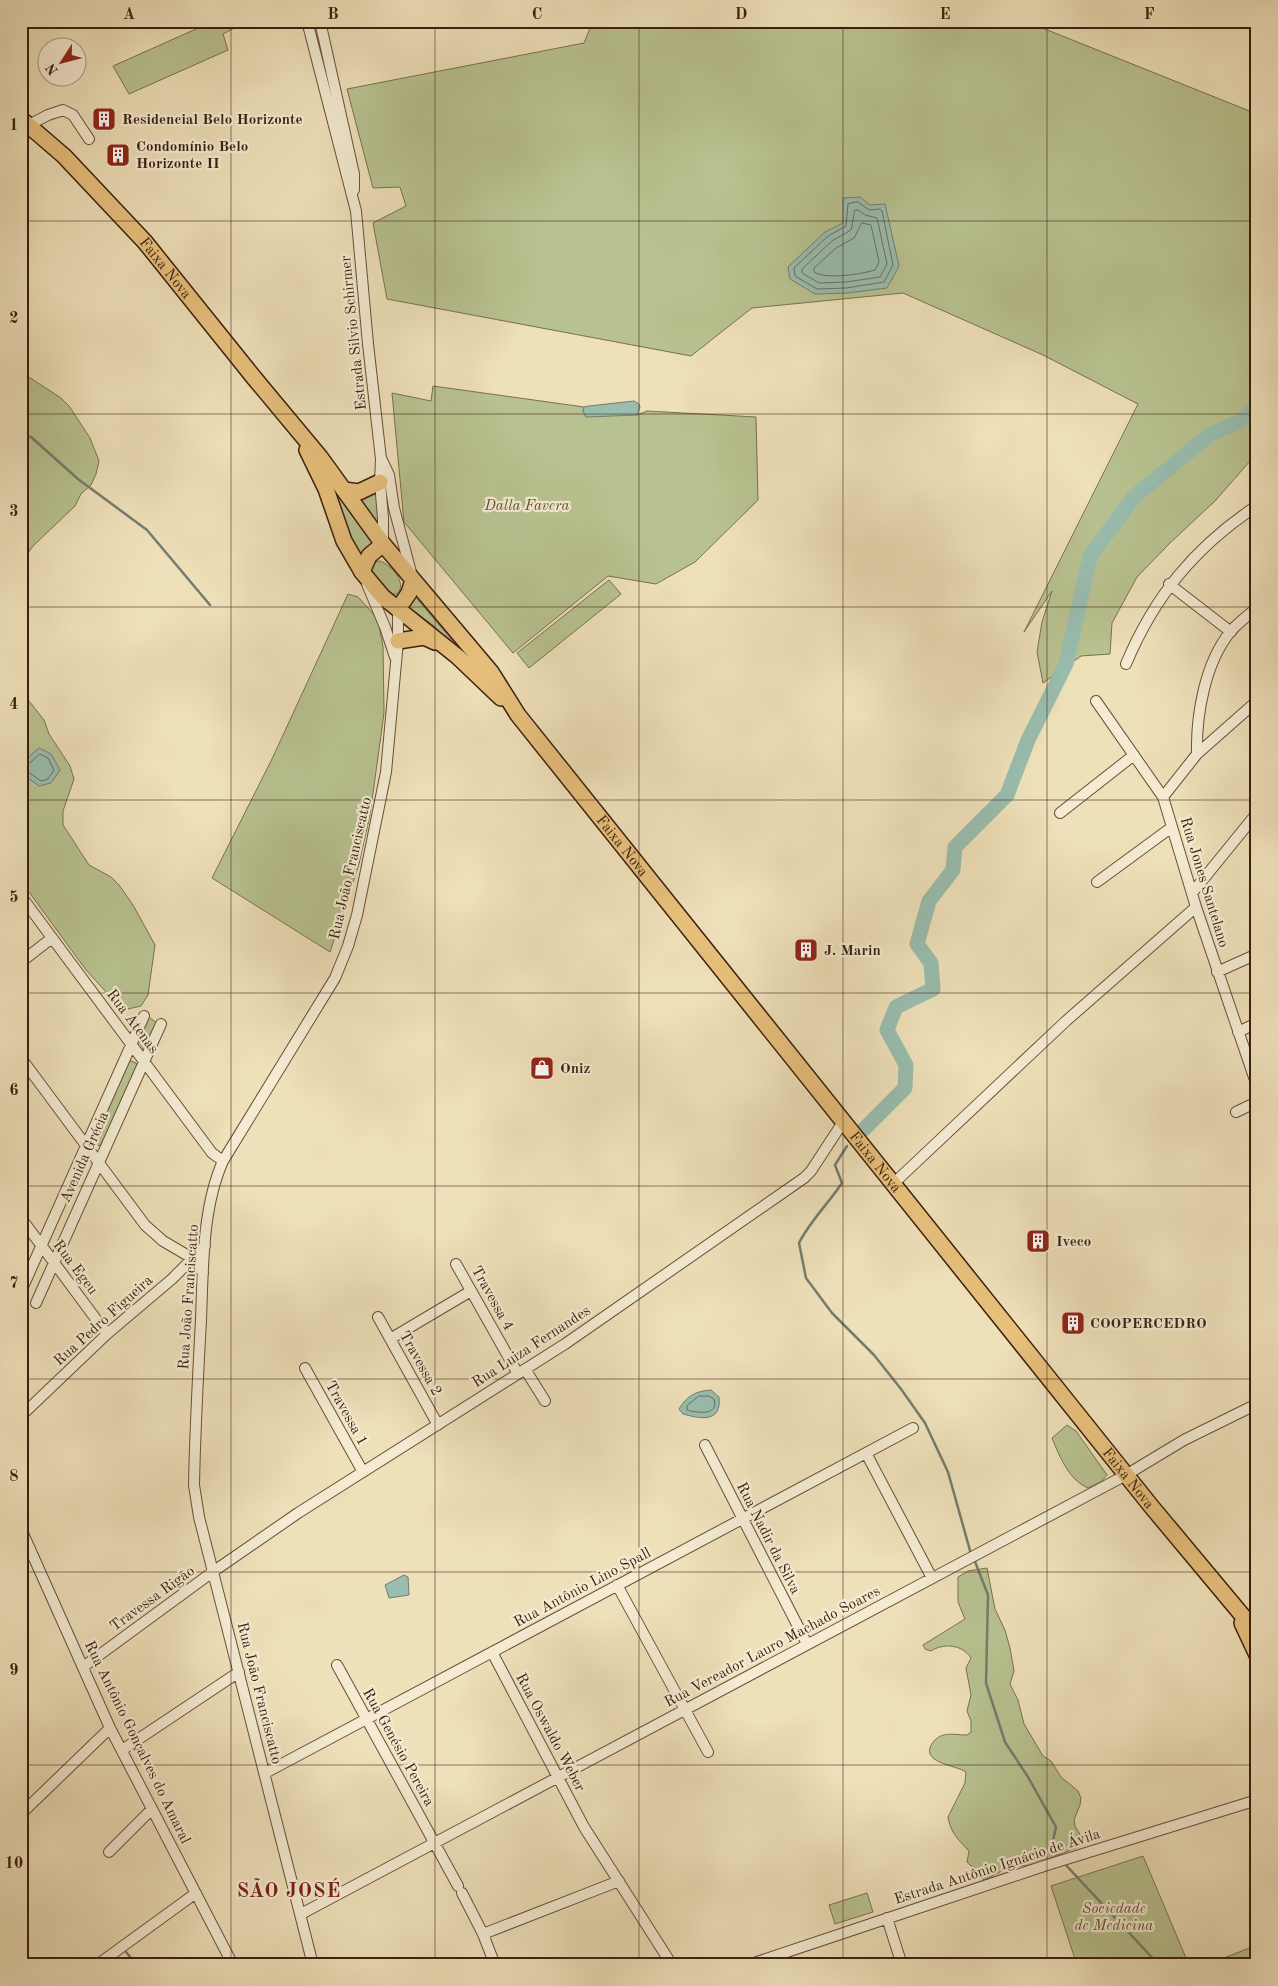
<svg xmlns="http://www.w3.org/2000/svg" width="1278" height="1986" viewBox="0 0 1278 1986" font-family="'Old Standard TT',serif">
<rect width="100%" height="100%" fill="#eee0b9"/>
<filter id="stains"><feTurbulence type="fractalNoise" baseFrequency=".004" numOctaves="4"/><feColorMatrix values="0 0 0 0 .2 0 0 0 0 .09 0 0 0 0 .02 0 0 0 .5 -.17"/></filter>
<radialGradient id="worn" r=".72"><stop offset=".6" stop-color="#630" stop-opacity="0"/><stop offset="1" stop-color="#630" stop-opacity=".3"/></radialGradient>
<!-- green -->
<path fill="#b8c290" stroke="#7a7050" d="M 214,21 L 240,21 L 242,24 L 223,34 L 228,50 L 129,94 L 113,66 Z
M 593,21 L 1025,21 L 1257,114 L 1257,453 L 1215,501 L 1170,543 L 1137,577 L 1112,623 L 1110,654 L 1081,656 L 1043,683 L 1037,652 L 1042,622 L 1052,591 L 1024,632 L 1138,404 L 1043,355 L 903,293 L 752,308 L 691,356 L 387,299 L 373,223 L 406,206 L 400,187 L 373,188 L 347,89 L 584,43 Z
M 21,372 L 61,398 L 69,406 L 90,438 L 99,461 L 96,474 L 91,485 L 81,494 L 75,506 L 33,546 L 21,563 Z
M 433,386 L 584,407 L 583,411 L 637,415 L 647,411 L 756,417 L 758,500 L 695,562 L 656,584 L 608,576 L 513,653 L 404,522 L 392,393 L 431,401 Z
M 333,488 L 373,544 L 360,561 Z
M 377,489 L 380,529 L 356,497 Z
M 380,561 C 391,565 408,583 397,594 L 388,594 L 372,579 L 370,567 L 373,562 Z
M 609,580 L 621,594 L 529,668 L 517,653 Z
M 348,594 L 358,597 L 378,619 L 383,647 L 384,713 L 370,815 L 359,864 L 330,952 L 212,878 L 272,759 Z
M 414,595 L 465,656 L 434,626 L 407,606 Z
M 21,695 L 29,701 L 44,720 L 49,734 L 70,766 L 74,779 L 63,811 L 63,825 L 89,865 L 111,877 L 119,885 L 133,905 L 155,945 L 148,995 L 141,1006 L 128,1009 L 117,1004 L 86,970 L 21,881 Z
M 147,1016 L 157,1023 L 147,1049 L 143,1051 L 137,1047 L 136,1044 Z
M 131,1061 L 136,1063 L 137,1066 L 103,1142 L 99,1146 L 93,1140 L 127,1062 Z
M 1067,1425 L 1076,1431 L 1107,1475 L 1101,1482 L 1088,1488 C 1068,1479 1060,1457 1052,1438 Z
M 987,1568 L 995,1609 L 1005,1630 L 1010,1648 L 1014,1671 L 1010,1684 L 1018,1700 L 1024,1724 L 1043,1756 L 1051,1761 L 1061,1777 L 1078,1791 L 1081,1798 L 1080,1805 L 1074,1820 L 1075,1826 L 1081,1836 L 1078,1847 L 1033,1865 L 1010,1867 L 984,1880 L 976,1873 L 976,1868 L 971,1866 L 967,1862 L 969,1851 C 958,1839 951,1834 948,1817 L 965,1783 L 966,1772 C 957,1765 916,1763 934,1741 C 943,1731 955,1735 967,1735 L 971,1732 L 971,1721 L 967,1711 L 971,1695 L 966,1668 L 971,1658 C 962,1644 943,1643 931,1651 L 925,1649 L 923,1645 L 965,1619 L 958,1602 L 958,1577 L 968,1571 Z
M 1143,1856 L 1189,1965 L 1077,1965 L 1051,1886 Z
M 867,1893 L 873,1912 L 835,1924 L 829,1905 Z
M 1257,1945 L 1257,1965 L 1206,1965 Z"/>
<!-- water -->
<path fill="#99bdaf" stroke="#737d6f" d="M 860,197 L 870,205 L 885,204 L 899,266 L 887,288 L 847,293 L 815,294 L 790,279 L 788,267 L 825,232 L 843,223 L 843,198 Z
M 634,401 L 639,404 L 640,407 L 637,415 L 586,417 L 583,411 L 584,407 L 589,406 Z
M 39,748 L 51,754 L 60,770 L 51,783 L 39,786 L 21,773 L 21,764 Z
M 711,1390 L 719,1397 C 722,1423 701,1419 683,1414 L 679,1409 C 687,1395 697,1391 711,1390 Z
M 404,1575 L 408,1577 L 409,1595 L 389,1598 L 385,1585 Z"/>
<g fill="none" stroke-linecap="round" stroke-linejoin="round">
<!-- shore -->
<path stroke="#6a6e5f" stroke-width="1" d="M 858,202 L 869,210 L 880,209 L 882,211 L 893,265 L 884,282 L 846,288 L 817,289 L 795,276 L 794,268 L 828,236 L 846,226 L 848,204 Z
M 855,210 L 858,210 L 865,215 L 877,218 L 887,264 L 880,277 L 846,282 L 819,283 L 802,273 L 802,269 L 832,241 L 851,230 Z
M 862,223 L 871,225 L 879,262 L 875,270 C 861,274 827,280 814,272 L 814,268 L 836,248 L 854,238 Z
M 40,754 L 48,758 L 54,770 L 48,779 L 41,781 L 24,769 Z
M 699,1396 L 709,1396 L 714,1399 C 719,1416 698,1413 687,1410 L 687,1406 Z"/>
<!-- stream -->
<path stroke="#737d6f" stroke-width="2.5" d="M 21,436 L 31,437 L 78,479 L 147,530 L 210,605
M 847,1146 L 835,1165 L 842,1183 C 828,1204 810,1221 799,1243 L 806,1278 L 832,1313 L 874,1355 L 901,1389 L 925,1423 L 948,1472 L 971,1554
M 974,1559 L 988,1595 L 986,1683 L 1005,1742 L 1028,1777 L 1056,1827 L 1051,1849 L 1059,1858
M 1064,1863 L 1159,1965
M 126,1952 L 137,1965"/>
<!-- river -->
<path stroke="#99bdaf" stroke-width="15" d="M 864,1129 L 905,1088 L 906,1065 L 887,1030 L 896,1007 L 933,989 L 931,963 L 917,944 L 929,901 L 953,870 L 955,847 L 1007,795 L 1028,740 L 1066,664 L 1090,556 L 1134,497 L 1209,435 L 1240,421 L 1257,407"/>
<!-- minor casing -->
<g stroke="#684e3a" stroke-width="12">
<path id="minor" d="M 307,21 L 356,211 L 368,344 L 381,459 L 380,482 L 383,518 L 383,544
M 320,21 L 354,174 L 354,190
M 29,125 L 48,115 L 63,110 L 73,115 L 89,139
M 21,201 L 22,201
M 382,460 L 389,475 L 394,508 L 412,576
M 367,584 L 385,627 L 395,657
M 1169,584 L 1231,632
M 1126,664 C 1154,597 1194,548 1255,507
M 1096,701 L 1163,797 L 1196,907 L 1257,1086
M 1197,754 C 1196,715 1205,662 1231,631 C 1239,622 1248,615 1257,608
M 1163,797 L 1197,754 L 1257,701
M 1060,813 L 1134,755
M 1097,882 L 1172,827
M 1192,893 L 1257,813
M 21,896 L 212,1153 L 223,1161
M 21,962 L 52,938
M 1217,972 L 1257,954
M 1238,1032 L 1257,1023
M 21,1058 L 145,1225 L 163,1241 L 192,1258 L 203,1273
M 1236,1112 L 1257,1102
M 893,1184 L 1066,1021 L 1196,907
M 21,1218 L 107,1334
M 456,1264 L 518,1374
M 22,1289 L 144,1016
M 36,1303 L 161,1024
M 378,1317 L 438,1425
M 390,1339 L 471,1291
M 305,1368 L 363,1472
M 525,1369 L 545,1401
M 21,1416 L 107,1334 L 172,1279 L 205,1246
M 705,1445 L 807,1644
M 866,1453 L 932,1578
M 21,1529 L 110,1728 L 233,1965
M 617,1585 L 708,1752
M 492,1652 L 584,1827 L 672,1965
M 337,1665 L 458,1886
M 83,1667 L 214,1571 L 298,1513 L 565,1344 L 804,1178 L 811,1171 L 843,1122
M 122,1750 L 239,1672
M 265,1773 L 913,1428
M 21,1814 L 110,1728
M 109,1852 L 152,1809
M 462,1893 L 483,1934 L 495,1965
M 301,1914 L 1126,1475 L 1184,1440 L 1257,1404
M 887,1918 L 902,1965
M 483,1934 L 619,1881
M 97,1965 L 196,1893
M 313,1965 L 199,1517 L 194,1485 C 195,1430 198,1375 201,1320 C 203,1269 202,1208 223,1161 L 335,978 L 348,946 L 357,915 L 386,772 L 398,641 L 398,609
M 748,1965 L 1044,1866 L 1257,1800"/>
</g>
<!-- highway casing -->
<g stroke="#3b1e0f" stroke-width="18">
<g id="highway">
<path id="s1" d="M 21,119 L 64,156 L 145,242 L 255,379 L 320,457 L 383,544 L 491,672 L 518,715 L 1151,1506 L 1257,1633"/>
<path d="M 307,450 L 326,489 L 344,541 L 362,572 L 383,597 L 458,657 L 501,698"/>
<path d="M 344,490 L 359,492 L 380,482"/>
<path d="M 362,572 L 369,556 L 383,544"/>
<path d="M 398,609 L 409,593 L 413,580"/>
<path d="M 398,641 L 424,637 L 435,642"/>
<path d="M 1242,1623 L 1257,1655"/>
</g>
</g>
<!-- minor -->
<use href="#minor" stroke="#f4ebd2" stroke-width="10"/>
<!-- highway -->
<use href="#highway" stroke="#e7c07c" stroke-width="15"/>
</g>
<!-- grid -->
<path fill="none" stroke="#3b1e0f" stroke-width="1" stroke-opacity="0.55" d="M 231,21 L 231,1965M 435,21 L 435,1965M 639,21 L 639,1965M 843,21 L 843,1965M 1047,21 L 1047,1965M 21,221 L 1257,221M 21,414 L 1257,414M 21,607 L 1257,607M 21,800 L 1257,800M 21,993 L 1257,993M 21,1186 L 1257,1186M 21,1379 L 1257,1379M 21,1572 L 1257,1572M 21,1765 L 1257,1765"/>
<!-- icons -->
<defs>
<g id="building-square" transform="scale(1.25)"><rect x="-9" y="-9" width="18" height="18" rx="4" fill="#8f2418" stroke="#f4ebd2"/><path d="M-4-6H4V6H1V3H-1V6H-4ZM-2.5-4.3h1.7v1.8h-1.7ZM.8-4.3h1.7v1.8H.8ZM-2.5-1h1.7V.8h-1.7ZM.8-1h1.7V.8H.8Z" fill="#fff"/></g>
<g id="shop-square" transform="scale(1.25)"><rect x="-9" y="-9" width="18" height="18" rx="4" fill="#8f2418" stroke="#f4ebd2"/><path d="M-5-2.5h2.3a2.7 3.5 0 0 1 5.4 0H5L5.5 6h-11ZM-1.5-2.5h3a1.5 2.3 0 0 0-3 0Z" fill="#fff"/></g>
</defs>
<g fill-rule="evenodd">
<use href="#building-square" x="104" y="119"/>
<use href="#building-square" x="118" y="155"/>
<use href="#building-square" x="806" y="950"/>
<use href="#shop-square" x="542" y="1068"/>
<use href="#building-square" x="1038" y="1241"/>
<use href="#building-square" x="1073" y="1323"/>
</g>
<g text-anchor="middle" stroke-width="4.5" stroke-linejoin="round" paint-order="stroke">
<!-- poi labels -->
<g font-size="15" font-weight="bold" fill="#3b1e0f" stroke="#f4ebd2" text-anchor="start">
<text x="122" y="124">Residencial Belo Horizonte</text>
<text x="136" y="151">Condomínio Belo<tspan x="136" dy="17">Horizonte II</tspan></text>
<text x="824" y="955">J. Marin</text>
<text x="560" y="1073">Oniz</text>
<text x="1056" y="1246">Iveco</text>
<text x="1090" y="1328">COOPERCEDRO</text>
</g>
<!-- street labels -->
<g font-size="15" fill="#3b1e0f" stroke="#f4ebd2">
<text dy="5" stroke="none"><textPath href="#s1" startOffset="208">Faixa Nova</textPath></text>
<text transform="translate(353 333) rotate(-96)" y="5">Estrada Silvio Schirmer</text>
<text dy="5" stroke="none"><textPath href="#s1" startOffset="945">Faixa Nova</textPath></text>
<text transform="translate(350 868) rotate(-77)" y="5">Rua João Franciscatto</text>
<text transform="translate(1205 882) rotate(73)" y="5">Rua Jones Santelano</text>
<text transform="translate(133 1021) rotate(53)" y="5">Rua Atenas</text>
<text transform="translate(84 1157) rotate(-66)" y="5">Avenida Grécia</text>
<text dy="5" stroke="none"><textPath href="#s1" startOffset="1350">Faixa Nova</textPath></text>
<text transform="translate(76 1267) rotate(53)" y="5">Rua Egeu</text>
<text transform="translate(188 1297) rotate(-86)" y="5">Rua João Franciscatto</text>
<text transform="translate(493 1298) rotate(61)" y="5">Travessa 4</text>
<text transform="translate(103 1320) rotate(-42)" y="5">Rua Pedro Figueira</text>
<text transform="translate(531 1346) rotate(-33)" y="5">Rua Luiza Fernandes</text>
<text transform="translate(421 1363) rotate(61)" y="5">Travessa 2</text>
<text transform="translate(347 1413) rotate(61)" y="5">Travessa 1</text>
<text dy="5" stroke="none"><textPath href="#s1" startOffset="1755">Faixa Nova</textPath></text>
<text transform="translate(769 1538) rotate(63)" y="5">Rua Nadir da Silva</text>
<text transform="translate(582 1587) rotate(-28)" y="5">Rua Antônio Lino Spall</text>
<text transform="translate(152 1598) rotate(-36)" y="5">Travessa Rigão</text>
<text transform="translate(772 1646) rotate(-28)" y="5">Rua Vereador Lauro Machado Soares</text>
<text transform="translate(260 1693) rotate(76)" y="5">Rua João Franciscatto</text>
<text transform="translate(551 1732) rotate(62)" y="5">Rua Oswaldo Weber</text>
<text transform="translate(138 1742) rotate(64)" y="5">Rua Antônio Gonçalves do Amaral</text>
<text transform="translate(399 1747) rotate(61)" y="5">Rua Genésio Pereira</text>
<text transform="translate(997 1866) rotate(-18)" y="5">Estrada Antônio Ignácio de Ávila</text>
</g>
<!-- park labels -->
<g font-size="15" font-style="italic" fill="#604f36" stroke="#f4ebd2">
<text x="527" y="510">Dalla Favera</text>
<text x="1114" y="1913">Sociedade<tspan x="1114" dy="17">de Medicina</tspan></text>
</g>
<!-- district labels -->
<g font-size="20" font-weight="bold" letter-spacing="1" fill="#7a1f14" stroke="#f4ebd2">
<text x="289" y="1897">SÃO JOSÉ</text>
</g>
</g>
<!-- margin -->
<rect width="1278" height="1986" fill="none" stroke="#eee0b9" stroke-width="55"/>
<!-- north arrow -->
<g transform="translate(62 62) rotate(234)"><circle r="24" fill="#f4ebd2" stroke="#aa9984"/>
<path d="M0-4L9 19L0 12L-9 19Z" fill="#8f2418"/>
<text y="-8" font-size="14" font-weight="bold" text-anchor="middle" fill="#3b1e0f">N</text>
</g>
<rect x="28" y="28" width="1222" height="1930" fill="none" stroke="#3b1e0f" stroke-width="2"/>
<g font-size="16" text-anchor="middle" font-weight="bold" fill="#3b1e0f">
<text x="129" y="19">A</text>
<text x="333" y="19">B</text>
<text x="537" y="19">C</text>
<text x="741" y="19">D</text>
<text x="945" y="19">E</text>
<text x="1149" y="19">F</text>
<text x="14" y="130">1</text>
<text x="14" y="323">2</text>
<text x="14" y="516">3</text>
<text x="14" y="709">4</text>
<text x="14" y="902">5</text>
<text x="14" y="1095">6</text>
<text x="14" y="1288">7</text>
<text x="14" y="1481">8</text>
<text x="14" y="1675">9</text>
<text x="14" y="1868">10</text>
</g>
<rect width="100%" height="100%" filter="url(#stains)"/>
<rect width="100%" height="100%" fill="url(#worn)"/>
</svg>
